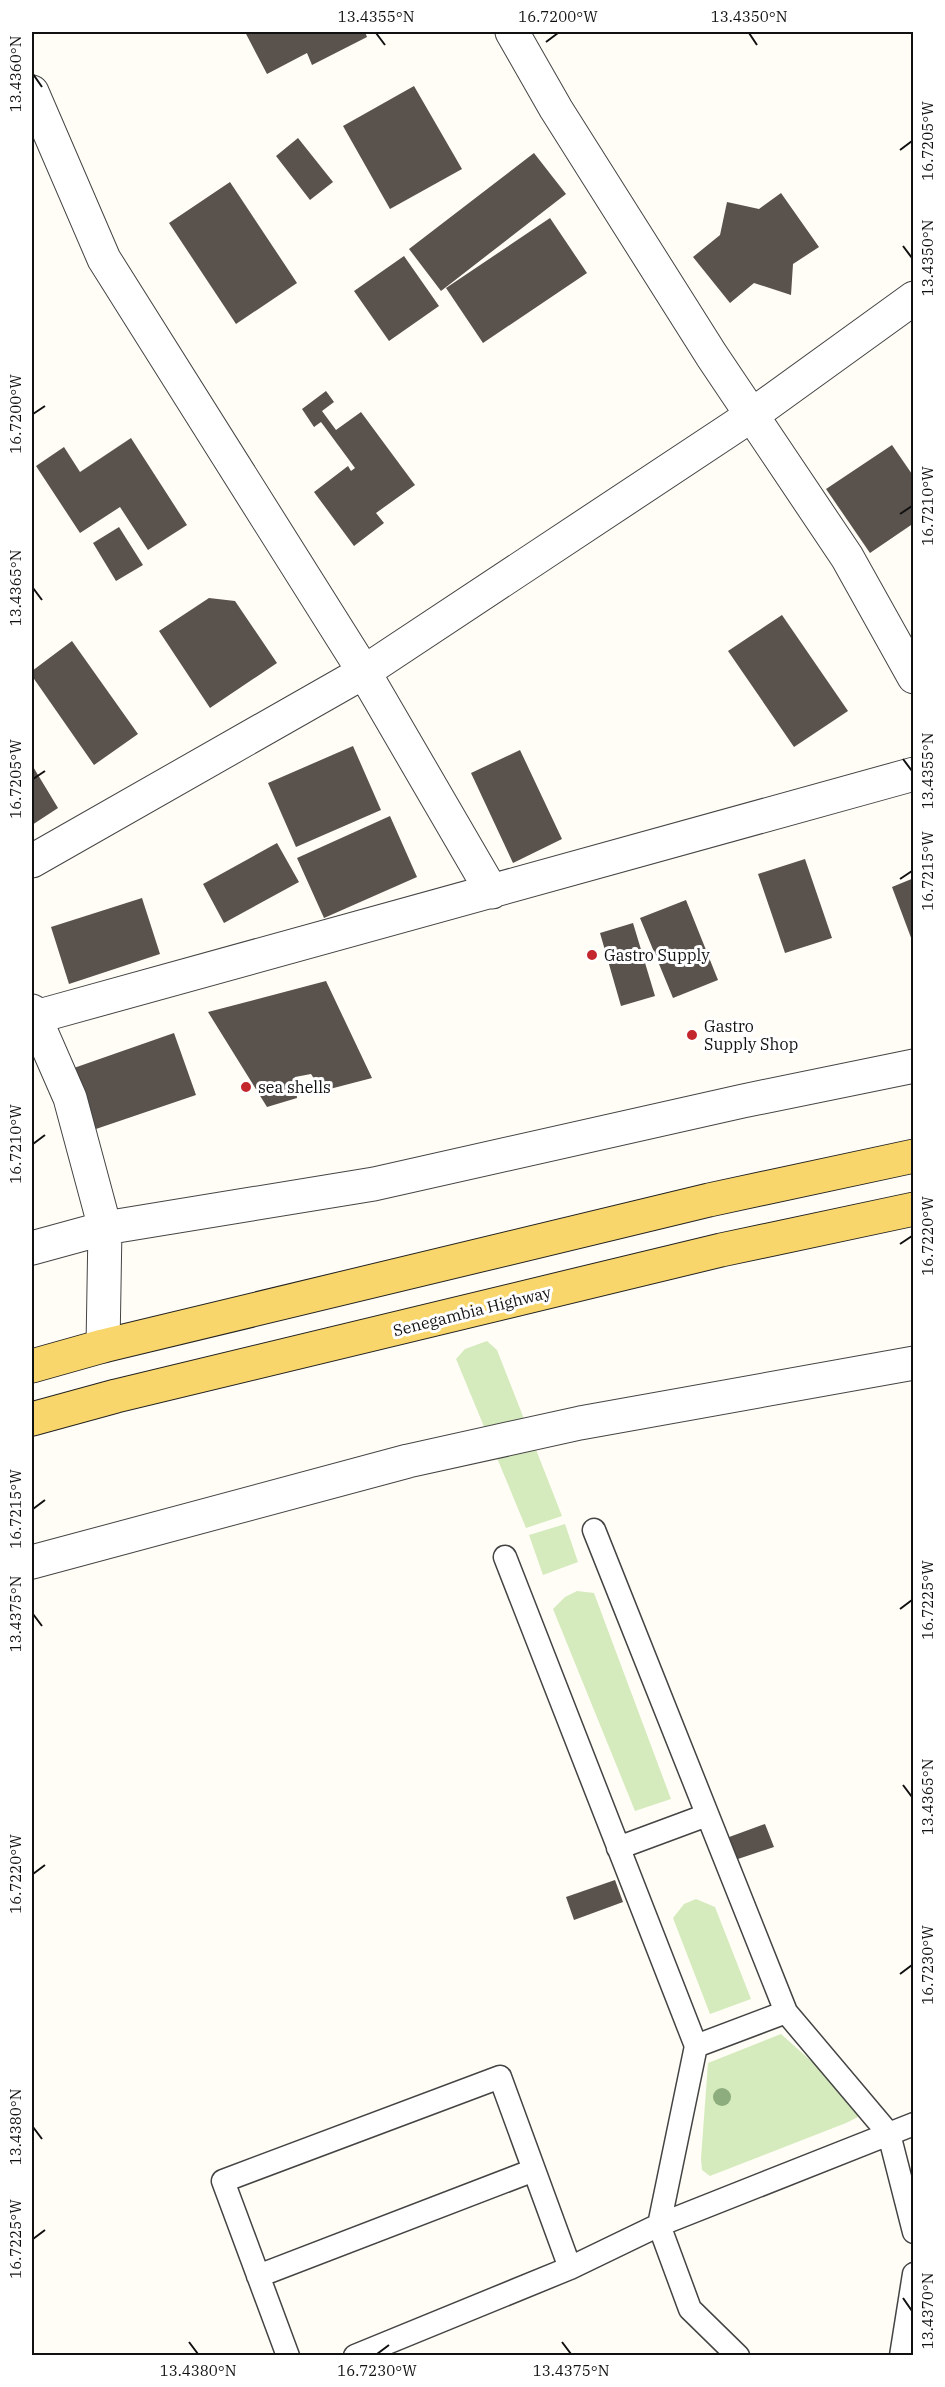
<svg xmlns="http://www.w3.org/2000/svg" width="945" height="2387" viewBox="0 0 945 2387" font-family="'IBM Plex Serif',serif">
<rect width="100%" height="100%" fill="#fffdf5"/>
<!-- green -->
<path fill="#d5ebbd" d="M 487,1341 L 497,1350 L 562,1516 L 526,1528 L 456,1359 L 465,1349 Z
M 565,1524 L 578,1562 L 543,1575 L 529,1535 Z
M 577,1591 L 594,1593 L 671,1799 L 635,1811 L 553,1609 L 565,1597 Z
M 696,1899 L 715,1907 L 751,1999 L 710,2014 L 673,1918 L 684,1904 Z
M 781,2034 L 857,2102 L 860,2116 L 846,2123 L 710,2176 L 702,2170 L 701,2158 L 708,2063 Z"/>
<!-- building -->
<path fill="#5a524d" d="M 245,32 L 365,32 L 367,37 L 312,65 L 307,53 L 267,74 Z
M 414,86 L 462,169 L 390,209 L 343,126 Z
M 298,138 L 333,182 L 310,200 L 276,156 Z
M 534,153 L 566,194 L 441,291 L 409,249 Z
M 230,182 L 297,283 L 236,324 L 169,223 Z
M 781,193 L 819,247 L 793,264 L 791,295 L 754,283 L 730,303 L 693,257 L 720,235 L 727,202 L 759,209 Z
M 550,218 L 587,273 L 483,343 L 446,288 Z
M 404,256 L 439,306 L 389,341 L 354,291 Z
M 326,391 L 334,402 L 322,411 L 336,430 L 361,412 L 415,485 L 376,513 L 384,523 L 354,546 L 314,492 L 348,466 L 351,471 L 355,468 L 321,422 L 314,427 L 302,409 Z
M 131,438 L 187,525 L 148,550 L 120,507 L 80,533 L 36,466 L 64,447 L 80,472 Z
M 892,445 L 914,477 L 914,523 L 870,553 L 826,489 Z
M 119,527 L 143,565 L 116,581 L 93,543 Z
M 209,598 L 235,601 L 277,663 L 210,708 L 159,631 Z
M 782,615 L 848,711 L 794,747 L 728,651 Z
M 72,641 L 138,734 L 94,765 L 32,676 L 32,671 Z
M 353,746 L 381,810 L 296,847 L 268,783 Z
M 520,750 L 562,839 L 513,863 L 471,773 Z
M 32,765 L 58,808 L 32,825 Z
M 390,816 L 417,877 L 324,918 L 297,858 Z
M 277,843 L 299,882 L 224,923 L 203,884 Z
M 805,859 L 832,938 L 785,953 L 758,874 Z
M 914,878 L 914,943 L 913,943 L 892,887 Z
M 142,898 L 160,954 L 69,984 L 51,927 Z
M 686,900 L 718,980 L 673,998 L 640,918 Z
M 633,923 L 655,996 L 621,1006 L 600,933 Z
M 326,981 L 372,1078 L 322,1091 L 311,1074 L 295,1077 L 297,1098 L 267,1107 L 208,1012 Z
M 174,1033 L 196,1095 L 93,1130 L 71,1069 Z
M 765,1824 L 774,1847 L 729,1862 L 721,1840 Z
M 615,1880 L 623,1902 L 574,1920 L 566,1897 Z"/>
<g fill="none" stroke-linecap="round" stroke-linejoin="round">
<!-- lane casing -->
<g stroke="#444" stroke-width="25">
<path id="lane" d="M 594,1530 L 786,2012 L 889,2134 L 914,2232
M 505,1557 L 696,2046 L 659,2225 L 690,2309 L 738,2356
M 618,1848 L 707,1815
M 696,2046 L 786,2012
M 258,2276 L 534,2170
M 288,2356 L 223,2181 L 500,2077 L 570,2268
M 355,2356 L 570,2268 L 659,2225 L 914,2124
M 901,2356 L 914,2274"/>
</g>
<!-- street casing -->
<g stroke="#444" stroke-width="35">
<path id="street" d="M 512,32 L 556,109 L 712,356 L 847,557 L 914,677
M 32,92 L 104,259 L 364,672 L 492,892
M 32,861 L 364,672 L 752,415 L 914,298
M 32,1011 L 70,1098 L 105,1228 L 103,1346
M 32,1018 L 914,774
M 32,1248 L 105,1228 L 374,1184 L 743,1101 L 914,1066
M 32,1562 L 408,1461 L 580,1423 L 914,1363"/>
</g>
<!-- primary casing -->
<g stroke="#222" stroke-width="35">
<path id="primary" d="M 32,1366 L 103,1346 L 709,1200 L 914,1156
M 32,1419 L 116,1396 L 721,1250 L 914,1209"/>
</g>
<!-- lane -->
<use href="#lane" stroke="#fff" stroke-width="22"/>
<!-- street -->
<use href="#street" stroke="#fff" stroke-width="33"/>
<!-- primary -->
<use href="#primary" stroke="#f9d66b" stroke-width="33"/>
</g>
<!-- trees -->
<circle fill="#8dad7f" cx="722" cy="2097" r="9"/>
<!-- ticks -->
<path fill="none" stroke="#111" stroke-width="2" d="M 376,33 L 385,45M 749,33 L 757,45M 546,42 L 558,33M 33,74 L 42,87M 900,150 L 912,141M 903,246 L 912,258M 33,414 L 45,406M 900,514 L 912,506M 33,588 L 42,600M 903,759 L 912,771M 33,779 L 45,771M 900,879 L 912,871M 33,1144 L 45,1135M 900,1244 L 912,1236M 33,1509 L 45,1500M 900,1609 L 912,1600M 33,1614 L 42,1626M 903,1785 L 912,1797M 33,1874 L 45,1865M 900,1974 L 912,1965M 33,2127 L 42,2139M 33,2239 L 45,2230M 903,2298 L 912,2311M 189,2342 L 198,2354M 562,2342 L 571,2354M 377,2354 L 389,2345"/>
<!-- markers -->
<g fill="#c4262e" stroke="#fff" stroke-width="2">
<circle cx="592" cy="955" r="6"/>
<circle cx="692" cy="1035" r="6"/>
<circle cx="246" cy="1087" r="6"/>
</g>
<g text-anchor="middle" stroke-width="6" stroke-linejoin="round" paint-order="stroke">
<!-- poi labels -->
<g font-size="16" fill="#111" stroke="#fff" text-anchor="start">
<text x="604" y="961">Gastro Supply</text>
<text x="704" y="1032">Gastro<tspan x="704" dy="18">Supply Shop</tspan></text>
<text x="258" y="1093">sea shells</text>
</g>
<!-- street labels -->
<g font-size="16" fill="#111" stroke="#fff">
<text transform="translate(472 1311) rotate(-14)" y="6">Senegambia Highway</text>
</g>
</g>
<!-- border -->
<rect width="945" height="2387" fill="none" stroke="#ffffff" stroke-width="66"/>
<rect x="33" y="33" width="879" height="2321" fill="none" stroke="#111" stroke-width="2"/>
<g font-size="15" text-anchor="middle" fill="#111">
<text x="376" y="22">13.4355°N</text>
<text x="558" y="22">16.7200°W</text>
<text x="749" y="22">13.4350°N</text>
<text transform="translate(16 74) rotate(-90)" y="5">13.4360°N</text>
<text transform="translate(928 141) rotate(-90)" y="5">16.7205°W</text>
<text transform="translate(928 258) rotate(-90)" y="5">13.4350°N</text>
<text transform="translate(16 414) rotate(-90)" y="5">16.7200°W</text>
<text transform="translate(928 506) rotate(-90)" y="5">16.7210°W</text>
<text transform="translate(16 588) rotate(-90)" y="5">13.4365°N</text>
<text transform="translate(928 771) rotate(-90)" y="5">13.4355°N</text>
<text transform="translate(16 779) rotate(-90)" y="5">16.7205°W</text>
<text transform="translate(928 871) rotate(-90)" y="5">16.7215°W</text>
<text transform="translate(16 1144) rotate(-90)" y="5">16.7210°W</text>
<text transform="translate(928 1236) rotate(-90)" y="5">16.7220°W</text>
<text transform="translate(16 1509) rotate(-90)" y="5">16.7215°W</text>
<text transform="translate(928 1600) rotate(-90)" y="5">16.7225°W</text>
<text transform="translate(16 1614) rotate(-90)" y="5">13.4375°N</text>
<text transform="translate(928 1797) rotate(-90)" y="5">13.4365°N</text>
<text transform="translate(16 1874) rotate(-90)" y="5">16.7220°W</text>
<text transform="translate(928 1965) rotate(-90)" y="5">16.7230°W</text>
<text transform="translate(16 2127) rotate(-90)" y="5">13.4380°N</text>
<text transform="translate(16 2239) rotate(-90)" y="5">16.7225°W</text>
<text transform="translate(928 2311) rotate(-90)" y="5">13.4370°N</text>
<text x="198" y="2376">13.4380°N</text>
<text x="377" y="2376">16.7230°W</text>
<text x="571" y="2376">13.4375°N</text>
</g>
</svg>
